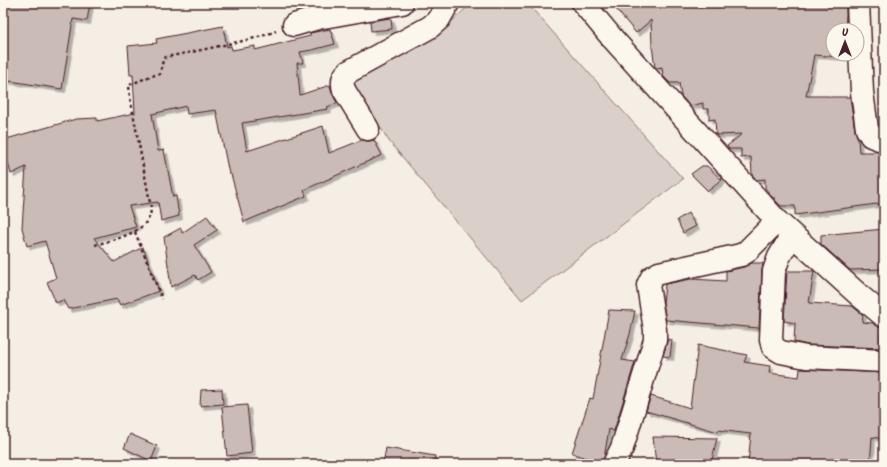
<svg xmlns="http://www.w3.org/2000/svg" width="887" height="467" viewBox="0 0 887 467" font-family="Kalam,sans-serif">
<defs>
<filter id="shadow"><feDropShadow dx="3.5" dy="3.5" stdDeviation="0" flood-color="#0004"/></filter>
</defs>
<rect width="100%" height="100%" fill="#f4eee4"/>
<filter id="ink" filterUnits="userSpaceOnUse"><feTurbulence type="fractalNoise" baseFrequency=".025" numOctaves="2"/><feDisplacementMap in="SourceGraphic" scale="8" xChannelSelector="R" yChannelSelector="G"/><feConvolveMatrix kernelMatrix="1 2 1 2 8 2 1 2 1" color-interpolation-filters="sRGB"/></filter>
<g filter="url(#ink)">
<!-- green -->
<path fill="#dbd0c9" stroke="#92787a" d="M 472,3 L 527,3 L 683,179 L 522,300 L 389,141 L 350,80 L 434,37 Z"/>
<!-- building -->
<path fill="#cabbb6" stroke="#4a1f2b" filter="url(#shadow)" d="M 3,3 L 90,3 L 87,21 L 73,19 L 62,89 L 3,80 Z
M 305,3 L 321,3 L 321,5 L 306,9 Z
M 611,3 L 669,3 L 663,8 L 692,4 L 693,7 L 720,7 L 720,3 L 846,3 L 846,15 L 845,30 L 833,30 L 833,54 L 843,54 L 842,57 L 814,55 L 806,96 L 829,96 L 829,97 L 850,97 L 855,131 L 858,139 L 859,152 L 884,152 L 884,203 L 795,215 L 795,206 L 781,206 L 775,200 L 775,198 L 773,198 L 765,188 L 765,179 L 756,180 L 752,174 L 751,157 L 741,158 L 741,149 L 729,149 L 727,146 L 742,134 L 716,135 L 715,119 L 709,120 L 709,109 L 703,109 L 703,103 L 690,106 L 681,96 L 679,83 L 670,83 L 663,76 L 662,67 L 656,68 L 655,67 L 652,46 L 651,20 L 636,33 Z
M 391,18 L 392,29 L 371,31 L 370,21 Z
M 223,26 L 227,47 L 231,46 L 232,50 L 255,46 L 255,50 L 310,36 L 310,33 L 330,29 L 335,44 L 312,50 L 300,52 L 303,63 L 297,63 L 300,95 L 330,85 L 332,93 L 337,103 L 327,107 L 328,109 L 242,123 L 247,151 L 323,126 L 329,153 L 362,140 L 368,141 L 374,140 L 382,155 L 304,190 L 306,196 L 244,222 L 231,174 L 229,174 L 216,110 L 187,114 L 186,106 L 152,114 L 158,151 L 164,150 L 173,197 L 176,196 L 179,216 L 161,221 L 158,202 L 129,206 L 136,227 L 94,238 L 114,262 L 143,247 L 159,291 L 120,305 L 117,299 L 68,309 L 63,300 L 56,303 L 47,282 L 56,278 L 45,241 L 27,246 L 22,228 L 26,167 L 11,174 L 3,144 L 3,140 L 76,119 L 97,118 L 97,121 L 135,113 L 133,75 L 130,75 L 128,46 L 157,43 L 156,39 Z
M 702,166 L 707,166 L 722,180 L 708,191 L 691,174 Z
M 688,213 L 696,226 L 683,233 L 677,220 Z
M 207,216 L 217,230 L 194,245 L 211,272 L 198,280 L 195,275 L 171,287 L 164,237 L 181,228 L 182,233 Z
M 884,229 L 884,269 L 850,270 L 821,244 L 821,235 Z
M 752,263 L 763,263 L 762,270 L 759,328 L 666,320 L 663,303 L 665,284 L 691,279 L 726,281 L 726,271 L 744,267 Z
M 787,271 L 814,271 L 809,303 L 852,306 L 863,315 L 862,322 L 872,323 L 881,328 L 880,341 L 884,341 L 884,348 L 808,345 L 794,342 L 795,323 L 784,321 Z
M 609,310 L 635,311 L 630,334 L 622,360 L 635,362 L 614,431 L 609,429 L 603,464 L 588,464 L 589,459 L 572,453 L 590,398 L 593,399 Z
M 668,339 L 672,340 L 670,357 L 663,356 Z
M 698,345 L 747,355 L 744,362 L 770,366 L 769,373 L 799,377 L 800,369 L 884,373 L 884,439 L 872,437 L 870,464 L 748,464 L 751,434 L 718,430 L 718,432 L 646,411 L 651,396 L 690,408 Z
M 222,389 L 223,404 L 200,406 L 201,390 Z
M 247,405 L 252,453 L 227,456 L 222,407 Z
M 130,434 L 157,446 L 151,461 L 124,448 Z
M 653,437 L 717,438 L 711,464 L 656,464 Z
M 386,448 L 435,456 L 435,464 L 383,464 Z"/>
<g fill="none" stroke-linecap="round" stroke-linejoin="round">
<!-- minor casing -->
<g stroke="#4a1f2b" stroke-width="25">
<path id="minor" d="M 583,3 L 613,39 L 777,221 L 860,296 L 884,316
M 858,3 L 862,92 L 867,129 L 871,136 L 879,139 L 884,140
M 294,25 L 318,18 L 402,3
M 368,129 L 344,90 C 342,83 342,77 348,72 L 430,27 L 439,19 L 448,3
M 792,235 L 779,257 L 774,271 L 771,339 L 773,347 L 781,352 L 806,357 L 884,361
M 615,462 L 622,448 L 655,340 L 655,330 L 648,285 L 652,277 L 659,273 L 741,255 L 746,252 L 777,221"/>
</g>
<!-- path -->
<path stroke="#4a1f2b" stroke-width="2.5" stroke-dasharray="3 3" stroke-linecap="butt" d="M 135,232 L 162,299
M 95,245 C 114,239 151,233 151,208 L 130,97 L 129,85 L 151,76 L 160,74 L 163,60 L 166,57 C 187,53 207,49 228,44 C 244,41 261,37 276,31"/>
<!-- minor -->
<use href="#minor" stroke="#fbf7ec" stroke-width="22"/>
</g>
</g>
<!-- margin -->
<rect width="887" height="467" fill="none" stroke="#fbf7ec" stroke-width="16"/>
<rect x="8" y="8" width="871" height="451" fill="none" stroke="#4a1f2b" stroke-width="1.5" filter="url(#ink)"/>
<!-- north arrow -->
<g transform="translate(845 42)"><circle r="19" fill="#fbf7ec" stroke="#b4a19f"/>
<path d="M0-3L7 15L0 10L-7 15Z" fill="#4a1f2b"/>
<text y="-6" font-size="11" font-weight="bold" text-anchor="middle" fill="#4a1f2b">U</text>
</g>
</svg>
